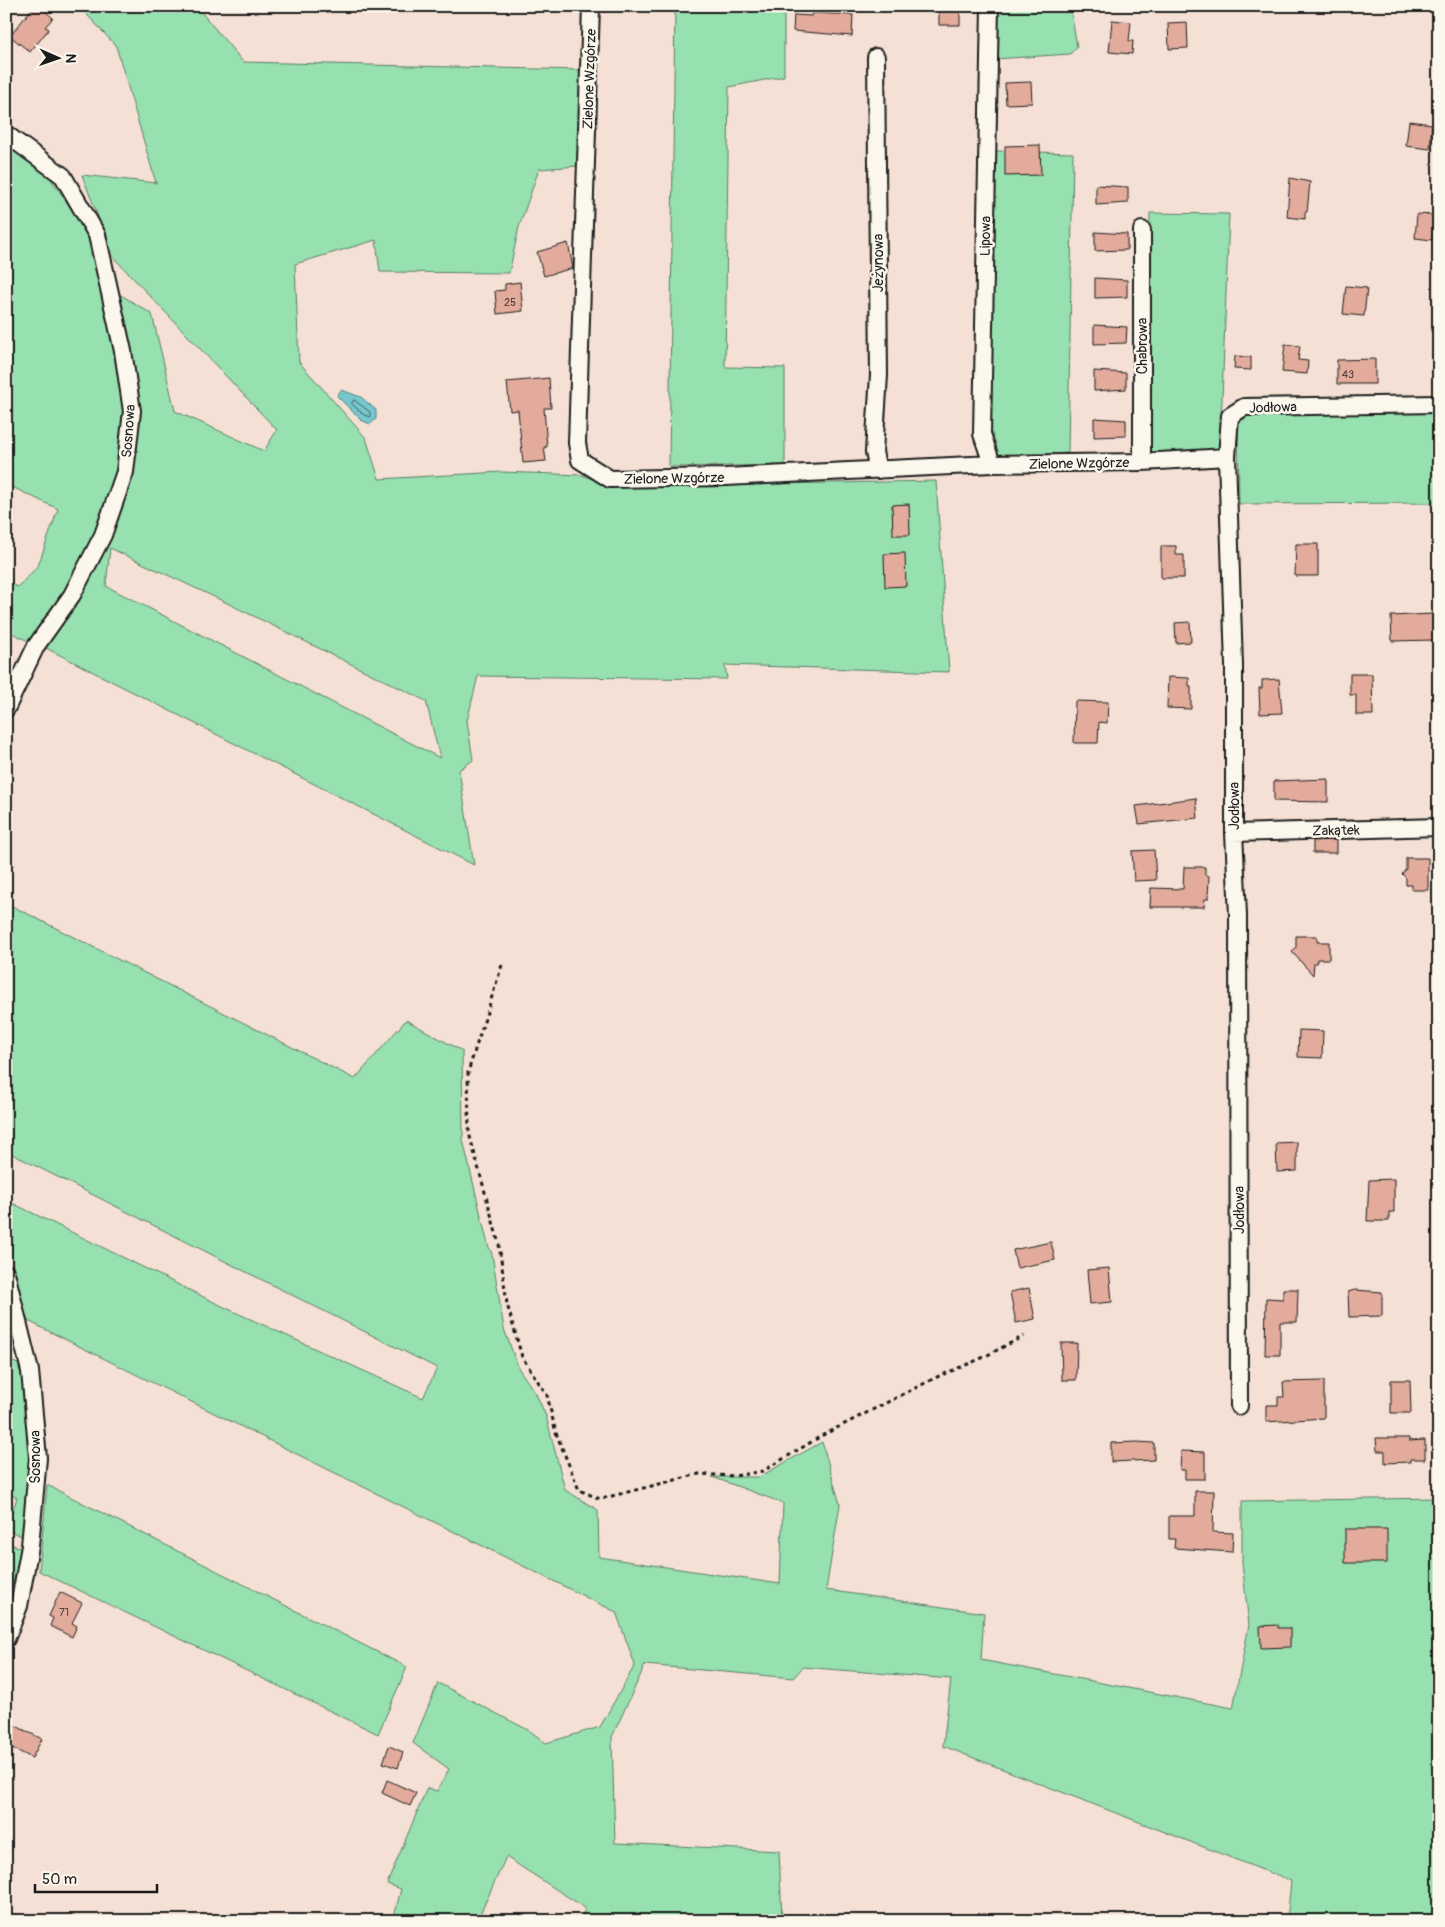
<svg xmlns="http://www.w3.org/2000/svg" width="1445" height="1927" viewBox="0 0 1445 1927" font-family="Pangolin,sans-serif">
<rect width="100%" height="100%" fill="#f4e0d4"/>
<filter id="ink" filterUnits="userSpaceOnUse"><feTurbulence type="fractalNoise" baseFrequency=".02" numOctaves="2"/><feDisplacementMap in="SourceGraphic" scale="10" xChannelSelector="R" yChannelSelector="G"/><feConvolveMatrix kernelMatrix="1 2 1 2 8 2 1 2 1" color-interpolation-filters="sRGB"/></filter>
<g filter="url(#ink)">
<!-- green -->
<path fill="#97e0af" stroke="#5a7e66" fill-rule="evenodd" d="M 79,6 L 196,6 L 243,62 L 581,70 L 578,166 L 539,169 L 519,227 L 509,273 L 380,272 L 376,240 L 295,264 L 299,362 L 366,438 L 379,479 L 501,472 L 582,475 L 613,487 L 936,481 L 949,672 L 725,665 L 727,679 L 478,676 L 467,721 L 473,760 L 459,770 L 474,865 L 42,646 L 131,462 L 116,292 L 152,314 L 175,411 L 264,451 L 277,430 L 114,258 L 82,175 L 156,183 L 116,46 ZM 110,548 L 225,602 L 426,701 L 440,758 L 106,586 Z
M 675,6 L 784,6 L 784,76 L 729,87 L 725,367 L 785,368 L 785,465 L 669,467 Z
M 996,6 L 1070,6 L 1077,47 L 1070,54 L 995,59 Z
M 6,146 L 47,173 L 92,239 L 128,407 L 123,447 L 97,528 L 73,586 L 6,698 L 6,685 L 30,642 L 6,630 L 6,582 L 18,587 L 38,566 L 58,509 L 6,484 Z
M 993,151 L 1073,153 L 1068,453 L 997,457 L 988,433 Z
M 1150,213 L 1229,214 L 1220,452 L 1152,452 L 1145,439 Z
M 1437,408 L 1437,503 L 1239,504 L 1238,423 L 1256,411 Z
M 6,903 L 355,1079 L 406,1020 L 462,1051 L 463,1140 L 488,1245 L 492,1254 L 504,1329 L 519,1369 L 536,1394 L 546,1416 L 565,1490 L 598,1510 L 599,1557 L 780,1584 L 783,1503 L 712,1477 L 759,1477 L 822,1442 L 840,1504 L 826,1590 L 984,1613 L 981,1660 L 1233,1708 L 1249,1625 L 1242,1563 L 1242,1501 L 1439,1498 L 1439,1921 L 1287,1921 L 1291,1881 L 943,1746 L 951,1679 L 803,1667 L 793,1678 L 645,1665 L 612,1737 L 615,1843 L 779,1851 L 782,1921 L 581,1921 L 585,1908 L 506,1857 L 477,1921 L 393,1921 L 401,1889 L 387,1884 L 427,1788 L 437,1791 L 449,1769 L 413,1743 L 438,1683 L 530,1731 L 546,1743 L 600,1727 L 635,1665 L 616,1612 L 22,1318 L 6,1226 L 6,1200 L 224,1307 L 423,1398 L 437,1368 L 6,1151 Z
M 6,1359 L 18,1364 L 28,1400 L 30,1447 L 26,1538 L 6,1529 L 17,1498 L 6,1492 Z
M 47,1485 L 407,1667 L 378,1734 L 39,1571 Z
M 6,1542 L 25,1550 L 17,1586 L 6,1580 Z"/>
<!-- water -->
<path fill="#76c7cc" stroke="#528386" d="M 341,390 L 361,397 L 376,410 L 376,419 L 370,424 L 361,420 L 337,396 Z"/>
<g fill="none" stroke-linecap="round" stroke-linejoin="round">
<!-- shore -->
<path stroke="#406062" stroke-width="1" d="M 354,400 L 370,412 L 370,417 L 364,415 L 352,404 Z"/>
</g>
<!-- building -->
<path fill="#e3ab9b" stroke="#1c1c1c" d="M 34,6 L 39,6 L 53,18 L 45,27 L 49,29 L 30,52 L 10,36 Z
M 939,6 L 960,6 L 960,25 L 939,25 Z
M 812,13 L 853,15 L 852,36 L 793,31 L 794,15 L 811,16 Z
M 1112,20 L 1131,22 L 1129,41 L 1133,41 L 1132,54 L 1109,52 Z
M 1187,22 L 1188,48 L 1169,49 L 1168,23 Z
M 1031,82 L 1032,103 L 1006,104 L 1005,83 Z
M 1409,121 L 1432,124 L 1430,149 L 1406,146 Z
M 1040,145 L 1041,175 L 1005,176 L 1005,146 Z
M 1290,178 L 1310,182 L 1307,212 L 1305,212 L 1305,219 L 1287,217 Z
M 1096,185 L 1128,187 L 1128,203 L 1096,205 Z
M 1417,214 L 1434,215 L 1432,240 L 1415,238 Z
M 1095,232 L 1127,234 L 1127,250 L 1095,251 Z
M 568,243 L 573,268 L 544,276 L 537,252 Z
M 1095,278 L 1127,280 L 1127,297 L 1095,298 Z
M 520,282 L 523,311 L 497,314 L 495,291 L 505,290 L 505,284 Z
M 1346,286 L 1367,288 L 1364,316 L 1343,314 Z
M 1094,325 L 1127,327 L 1126,343 L 1094,344 Z
M 1285,344 L 1300,346 L 1298,360 L 1308,361 L 1307,374 L 1282,372 Z
M 1235,356 L 1251,357 L 1251,370 L 1234,369 Z
M 1375,359 L 1375,384 L 1337,384 L 1337,360 Z
M 1094,371 L 1126,373 L 1126,389 L 1094,391 Z
M 549,378 L 551,408 L 544,408 L 547,447 L 544,447 L 546,461 L 523,463 L 518,410 L 510,411 L 507,382 Z
M 1094,418 L 1126,420 L 1126,436 L 1094,437 Z
M 909,504 L 910,535 L 893,535 L 892,505 Z
M 1296,544 L 1318,544 L 1318,576 L 1295,576 Z
M 1161,546 L 1176,546 L 1176,555 L 1184,555 L 1184,578 L 1161,578 Z
M 905,553 L 906,586 L 885,587 L 884,554 Z
M 1433,614 L 1434,640 L 1392,641 L 1391,616 Z
M 1190,622 L 1191,642 L 1176,643 L 1175,623 Z
M 1350,674 L 1372,674 L 1373,715 L 1356,715 L 1356,695 L 1350,695 Z
M 1168,677 L 1189,678 L 1189,686 L 1191,686 L 1191,709 L 1167,708 Z
M 1279,679 L 1282,713 L 1260,714 L 1259,688 L 1262,688 L 1262,680 Z
M 1075,701 L 1108,702 L 1107,723 L 1099,722 L 1098,743 L 1074,743 Z
M 1328,779 L 1328,802 L 1274,801 L 1274,781 Z
M 1196,798 L 1198,818 L 1139,824 L 1136,806 Z
M 1336,840 L 1336,853 L 1313,853 L 1313,841 Z
M 1154,850 L 1156,880 L 1134,881 L 1132,851 Z
M 1406,858 L 1428,858 L 1428,890 L 1412,890 L 1412,885 L 1406,885 L 1406,878 L 1402,874 L 1406,869 Z
M 1184,867 L 1205,867 L 1205,875 L 1209,876 L 1208,899 L 1205,899 L 1204,907 L 1150,907 L 1151,888 L 1183,889 Z
M 1296,936 L 1317,936 L 1317,942 L 1329,942 L 1329,959 L 1317,959 L 1317,963 L 1314,963 L 1313,975 L 1292,952 L 1296,947 Z
M 1299,1030 L 1323,1031 L 1322,1058 L 1298,1057 Z
M 1297,1142 L 1297,1171 L 1277,1172 L 1276,1143 Z
M 1394,1179 L 1394,1212 L 1389,1212 L 1389,1221 L 1367,1221 L 1369,1180 Z
M 1051,1242 L 1055,1260 L 1017,1268 L 1013,1250 Z
M 1109,1268 L 1112,1302 L 1090,1304 L 1087,1270 Z
M 1029,1288 L 1035,1319 L 1016,1323 L 1010,1292 Z
M 1283,1289 L 1298,1289 L 1297,1322 L 1280,1322 L 1280,1355 L 1265,1355 L 1266,1298 L 1283,1299 Z
M 1355,1290 L 1382,1292 L 1382,1316 L 1349,1317 L 1348,1292 Z
M 1061,1343 L 1077,1343 L 1076,1380 L 1062,1380 Z
M 1391,1380 L 1410,1380 L 1411,1413 L 1391,1413 Z
M 1324,1381 L 1324,1418 L 1266,1422 L 1266,1405 L 1278,1405 L 1278,1397 L 1284,1397 L 1283,1382 Z
M 1376,1438 L 1409,1438 L 1409,1441 L 1425,1440 L 1425,1459 L 1410,1459 L 1410,1462 L 1385,1463 L 1385,1451 L 1377,1451 Z
M 1137,1442 L 1154,1443 L 1154,1460 L 1111,1462 L 1111,1443 Z
M 1181,1451 L 1205,1452 L 1205,1479 L 1185,1479 L 1185,1470 L 1180,1470 Z
M 1195,1491 L 1214,1491 L 1213,1532 L 1233,1533 L 1232,1552 L 1174,1548 L 1175,1539 L 1169,1539 L 1169,1516 L 1195,1516 Z
M 1345,1529 L 1387,1529 L 1387,1563 L 1345,1563 Z
M 60,1592 L 82,1603 L 72,1623 L 77,1626 L 72,1637 L 50,1626 L 53,1618 L 49,1616 Z
M 1278,1625 L 1278,1628 L 1290,1628 L 1290,1647 L 1261,1648 L 1260,1626 Z
M 6,1721 L 42,1739 L 32,1758 L 6,1745 Z
M 389,1746 L 403,1752 L 398,1768 L 383,1763 Z
M 387,1780 L 416,1793 L 410,1806 L 382,1793 Z"/>
<g fill="none" stroke-linecap="round" stroke-linejoin="round">
<!-- minor casing -->
<g stroke="#1c1c1c" stroke-width="20">
<path id="minor" d="M 591,6 L 577,443 L 580,460 L 610,479 L 726,477 L 992,464 L 1142,462 L 1227,457
M 990,6 L 982,434 L 992,464
M 876,57 L 879,375 L 874,452 L 878,470
M 6,134 L 63,176 L 97,235 L 123,351 L 132,411 L 125,472 L 103,535 L 72,595 L 36,646 L 6,709
M 1142,230 L 1142,462
M 1234,833 L 1439,827
M 6,1273 L 30,1371 L 38,1458 L 30,1546 L 19,1606 L 6,1639
M 1239,1406 L 1238,915 L 1234,833 L 1234,665 L 1227,457 L 1230,416 L 1244,407 L 1439,404"/>
</g>
<!-- path -->
<path stroke="#1c1c1c" stroke-width="3" stroke-dasharray="4 4" stroke-linecap="butt" d="M 502,965 L 468,1072 L 469,1133 L 499,1244 L 507,1304 L 522,1357 L 547,1395 L 556,1433 L 579,1490 L 600,1499 L 699,1474 L 735,1476 L 763,1471 L 823,1435 L 937,1377 L 980,1359 L 1024,1336"/>
<!-- minor -->
<use href="#minor" stroke="#fbf7ec" stroke-width="16"/>
</g>
</g>
<g text-anchor="middle" stroke-width="5" stroke-linejoin="round" paint-order="stroke">
<!-- number labels -->
<g font-size="11" fill="#4e403c">
<text x="510" y="306">25</text>
<text x="1348" y="378">43</text>
<text x="64" y="1616">71</text>
</g>
<!-- street labels -->
<g font-size="14" fill="#1c1c1c" stroke="#fbf7ec">
<text transform="translate(589 79) rotate(-88)" y="5">Zielone Wzgórze</text>
<text transform="translate(985 236) rotate(-89)" y="5">Lipowa</text>
<text transform="translate(878 263) rotate(-90)" y="5">Jeżynowa</text>
<text transform="translate(1142 346) rotate(-90)" y="5">Chabrowa</text>
<text transform="translate(1273 407) rotate(-2)" y="5">Jodłowa</text>
<text transform="translate(128 431) rotate(-86)" y="5">Sosnowa</text>
<text transform="translate(1079 463) rotate(-1)" y="5">Zielone Wzgórze</text>
<text transform="translate(674 478) rotate(-1)" y="5">Zielone Wzgórze</text>
<text transform="translate(1234 806) rotate(-90)" y="5">Jodłowa</text>
<text transform="translate(1336 830) rotate(-1)" y="5">Zakątek</text>
<text transform="translate(1239 1210) rotate(-90)" y="5">Jodłowa</text>
<text transform="translate(35 1457) rotate(-90)" y="5">Sosnowa</text>
</g>
</g>
<!-- margin -->
<rect width="1445" height="1927" fill="none" stroke="#fbf7ec" stroke-width="25"/>
<rect x="12" y="12" width="1420" height="1902" fill="none" stroke="#1c1c1c" stroke-width="2" filter="url(#ink)"/>
<!-- north arrow -->
<g transform="translate(58 58) rotate(92)" stroke="#fbf7ec" stroke-width="4" paint-order="stroke">
<path d="M0-4L9 19L0 12L-9 19Z" fill="#1c1c1c"/>
<text y="-8" font-size="14" font-weight="bold" text-anchor="middle" fill="#1c1c1c">N</text>
</g>
<!-- scale -->
<path d="M35 1884v8h122v-8" fill="none" stroke="#1c1c1c" stroke-width="2.5"/>
<text x="42" y="1884" font-size="15" fill="#1c1c1c" stroke="#fbf7ec" stroke-width="4" paint-order="stroke">50 m</text>
</svg>
